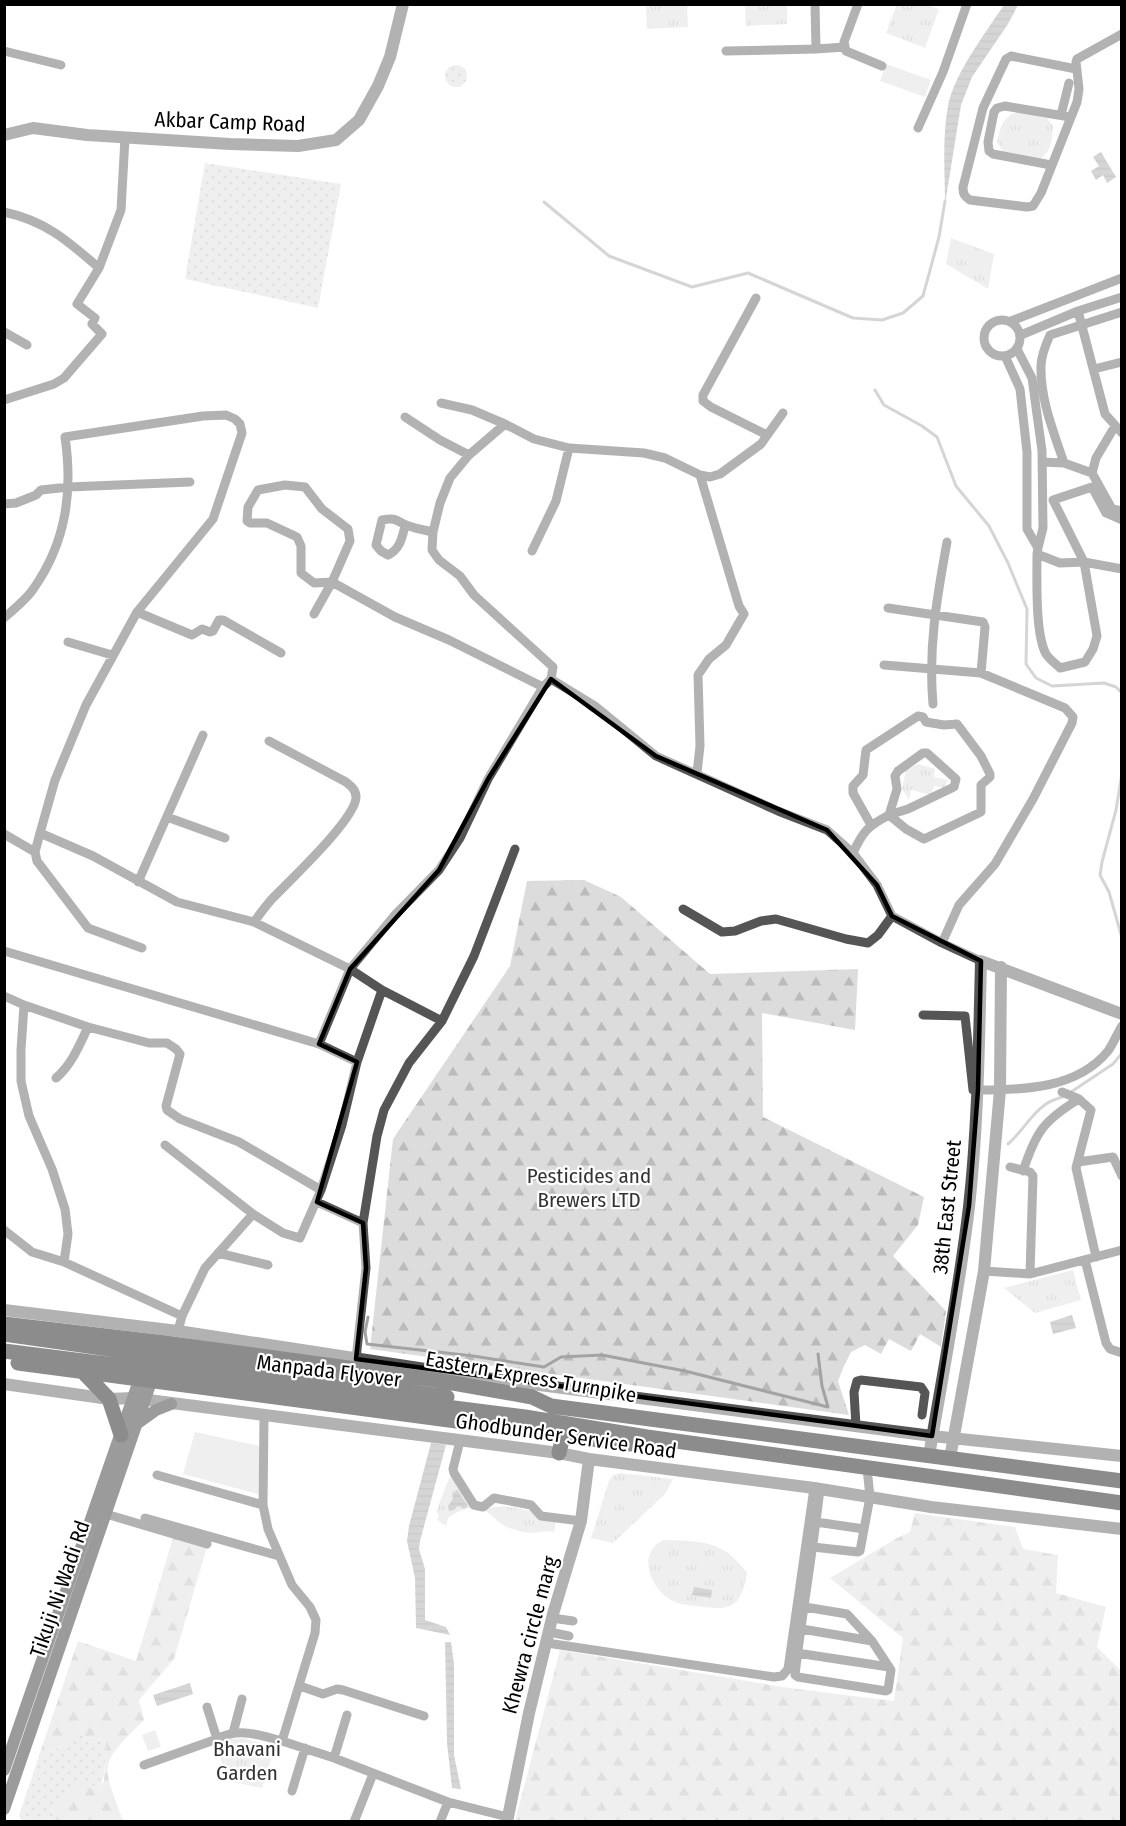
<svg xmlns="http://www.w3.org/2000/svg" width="1126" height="1826" viewBox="0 0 1126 1826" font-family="'Fira Sans Condensed',sans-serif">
<defs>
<pattern id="grass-dots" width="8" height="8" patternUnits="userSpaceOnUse" patternTransform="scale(1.5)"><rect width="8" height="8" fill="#dcdcdc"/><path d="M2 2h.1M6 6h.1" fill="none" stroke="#bbb" stroke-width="1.8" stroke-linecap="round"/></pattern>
<pattern id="forest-firs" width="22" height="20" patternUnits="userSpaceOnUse" patternTransform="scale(1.5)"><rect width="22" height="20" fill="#dcdcdc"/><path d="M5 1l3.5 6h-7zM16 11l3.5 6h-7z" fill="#bbb"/></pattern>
<pattern id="park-tufts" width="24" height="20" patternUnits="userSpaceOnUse" patternTransform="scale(1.5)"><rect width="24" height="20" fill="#dcdcdc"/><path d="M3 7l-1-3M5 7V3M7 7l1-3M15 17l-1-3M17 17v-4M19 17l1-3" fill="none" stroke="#bbb"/></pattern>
<pattern id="water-rules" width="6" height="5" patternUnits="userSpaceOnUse" patternTransform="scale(1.5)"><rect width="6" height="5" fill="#a3a3a3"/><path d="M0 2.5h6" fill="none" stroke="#8b8b8b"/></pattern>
</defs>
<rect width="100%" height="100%" fill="#fff"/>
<!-- grass -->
<path fill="url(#grass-dots)" d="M445 76a11 11 0 1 1 22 0a11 11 0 1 1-22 0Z
M 205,163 L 341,184 L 318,308 L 185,279 Z
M 73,1736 L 85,1736 L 106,1742 C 105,1757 106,1776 99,1789 L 91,1785 L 59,1801 L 52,1821 L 22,1821 L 19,1816 L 41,1750 L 58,1749 Z"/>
<!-- forest -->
<path fill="url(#forest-firs)" d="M 584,880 L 621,897 L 710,974 L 858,969 L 855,1030 L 762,1013 L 763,1117 L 924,1197 L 918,1225 L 893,1256 L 946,1311 L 941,1347 L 920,1334 L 911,1351 L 889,1339 L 881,1354 L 865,1345 L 851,1352 L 844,1366 L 838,1381 L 849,1415 L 370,1349 L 393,1139 L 510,966 L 527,881 Z
M 915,1513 L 1015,1527 L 1023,1549 L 1058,1555 L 1056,1593 L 1106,1607 L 1097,1647 L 1121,1671 L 1122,1812 L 1120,1821 L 515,1821 L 560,1650 L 789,1688 L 894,1701 L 903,1638 L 830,1578 L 897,1538 L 910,1532 Z
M 173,1538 L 207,1547 L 174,1659 L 139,1700 L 144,1720 C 98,1766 101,1761 123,1821 L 52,1821 L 58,1801 L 77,1784 L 91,1785 L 99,1789 L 104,1781 L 106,1742 L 85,1736 L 73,1736 L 58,1749 L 41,1750 L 78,1641 L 136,1661 Z"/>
<!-- park -->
<path fill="url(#park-tufts)" d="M 897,4 L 927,5 L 939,9 L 925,48 L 886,33 Z
M 646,5 L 687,5 L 688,27 L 647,29 Z
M 745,5 L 787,5 L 787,24 L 746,26 Z
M 1020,111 L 1047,118 L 1053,126 C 1052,144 1051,153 1035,162 L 1005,155 L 997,142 C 1001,125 1002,117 1020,111 Z
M 951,238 L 994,254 L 988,289 L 946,264 Z
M 918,764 L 935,769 L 934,777 L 947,780 L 945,788 L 934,786 L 931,795 L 911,790 L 909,800 L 902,789 L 906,770 Z
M 1073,1270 L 1081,1300 L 1035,1313 L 1004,1288 Z
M 621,1473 L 673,1479 L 666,1493 L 613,1543 L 591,1538 L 609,1481 L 613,1475 Z
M 449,1478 L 455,1478 L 476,1508 C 488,1510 497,1505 509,1507 C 526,1508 541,1516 556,1522 L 554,1532 C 542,1529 535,1535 523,1532 C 517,1530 510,1529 505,1526 C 499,1523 495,1518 490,1514 C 476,1503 461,1509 448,1518 L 446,1526 L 437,1520 L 439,1514 L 436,1512 Z
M 664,1540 C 702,1541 723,1540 747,1573 C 741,1609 730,1611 696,1606 C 687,1605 676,1604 669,1599 C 649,1586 637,1551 664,1540 Z
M 243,1738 L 275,1747 L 262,1788 L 219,1779 L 223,1766 L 215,1744 L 231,1739 Z"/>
<!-- pitch -->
<path fill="#dcdcdc" d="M 886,64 L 931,80 L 925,97 L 880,81 Z
M 195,1432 L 260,1446 L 258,1494 L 183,1474 Z
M 155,1730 L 161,1747 L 148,1751 L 142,1735 Z"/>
<!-- water -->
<path fill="url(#water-rules)" d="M 1004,5 L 1018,5 L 1008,24 L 972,77 L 961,105 L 945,204 C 945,172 942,139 948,106 C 954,74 986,32 1004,5 Z
M 1101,152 L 1116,177 L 1107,183 L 1103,175 L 1096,180 L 1091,171 L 1099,166 L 1093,157 Z
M 1072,1315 L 1076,1328 L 1053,1334 L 1050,1322 Z
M 431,1443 L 446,1445 L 420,1541 L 419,1549 L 425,1569 L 425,1620 L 446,1627 L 450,1635 L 416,1628 L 415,1578 L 407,1541 L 409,1526 Z
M 457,1490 L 468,1506 L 464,1509 L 458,1506 L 454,1510 L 449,1511 L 448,1506 L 453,1499 L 452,1494 Z
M 694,1587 L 712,1590 L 711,1598 L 692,1595 Z
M 445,1642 L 451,1642 L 454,1664 L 454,1755 L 461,1789 L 452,1788 L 447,1743 Z
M 190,1683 L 193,1694 L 157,1706 L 153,1695 Z"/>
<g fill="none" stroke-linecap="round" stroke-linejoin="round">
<!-- stream -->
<path stroke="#a3a3a3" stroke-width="3" d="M 544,202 L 609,256 L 692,287 L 748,273 L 853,318 L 882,320 L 903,313 L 923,296 L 939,237 L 945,201
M 875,390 L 884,405 L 922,426 L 937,437 L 956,486 L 989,526 L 1008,563 L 1027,609 L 1026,664 L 1036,678 L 1052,686 L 1104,683 L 1116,687 L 1122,693
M 1122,773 L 1116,810 L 1102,862 L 1100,875 L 1109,892 L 1122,938
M 1071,1092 L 1113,1064 L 1122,1053
M 1008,1144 C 1023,1131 1031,1114 1046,1104 C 1052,1100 1059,1098 1065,1096
M 368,1317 L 365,1332 L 367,1344 L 473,1356 L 544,1367 L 561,1357 L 602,1355 L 685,1371 L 828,1407 L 822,1386 L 818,1354"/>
<!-- minor -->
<path stroke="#555" stroke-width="9" d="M 815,4 L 816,49
M 858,4 L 844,42 L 846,51 L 882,66
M 4,51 L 61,65
M 726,51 L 816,49 L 845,47
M 1076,69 L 1011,56 L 1006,59 L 983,108 L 963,187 C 963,194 964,196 970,200 L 1027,207 L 1033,206 L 1041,193 L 1077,102 L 1079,89 L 1076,62 L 1077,59 L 1122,34
M 1061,115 L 1069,83
M 918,128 L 943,72 L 967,4
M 1051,165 L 993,154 L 989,151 L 988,142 L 994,112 L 997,108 L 1005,106 L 1070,117
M 4,212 C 46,221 68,241 99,268 L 121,210 L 125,138
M 756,298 L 703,395 L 703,401 L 711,407 L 767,435
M 1078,311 L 1105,414 L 1122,433
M984 338a18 18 0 1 1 36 0a18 18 0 1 1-36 0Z
M 1011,321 L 1122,278
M 4,332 L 27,345
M 1021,335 L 1078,311 L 1122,297
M 1017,349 L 1032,378 L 1042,451 L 1043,528 L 1038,548
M 1005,356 L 1020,389 L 1027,452 L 1027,529 L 1038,548 L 1037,554 L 1060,563 L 1084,562 L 1122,569
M 1094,369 L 1122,362
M 4,400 L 54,384 L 64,378 L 102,334 L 92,324 L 95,318 L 77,304 L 99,268
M 441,403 L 472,410 L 505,424
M 405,417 L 440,440 L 469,455
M 1115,426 L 1096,458 L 1092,473 L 1112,509 L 1122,511
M 1042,462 L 1064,463 L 1092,473
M 1064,463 C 1054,433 1040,399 1041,366 C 1041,356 1046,344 1050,335 L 1122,312
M 4,504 L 16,503 L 36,495 L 41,490 L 69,487 L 190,482
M 405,526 C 402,538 400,549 388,555 L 381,551 L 376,545 L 382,520 C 399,517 396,522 409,526 C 417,529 425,530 433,532
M 532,551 L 556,501 L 569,448
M 1037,554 C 1037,579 1035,634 1046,654 C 1049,659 1056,664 1060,668 L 1085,662 L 1093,649 L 1097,636 L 1084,562 L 1053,500 L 1092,487 L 1106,513 L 1122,520
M 332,582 L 314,583 L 301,573 L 301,546 L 297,537 L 267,523 L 250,523 L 247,521 L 248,507 L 258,490 L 285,485 L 305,487 L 322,509 L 348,529 L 350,541 L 332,582 L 395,617 L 449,640 L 543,687
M 888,608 L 983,622 L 985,627 L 981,673 L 1065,708 L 1073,717 L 1072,723 L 1033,799 L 995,864 L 959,905 L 942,943
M 137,612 L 192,635 L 202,629 L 210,632 L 213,631 L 219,620 L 223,620 L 281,653
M 314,614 L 332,582
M 4,618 C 14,609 27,599 34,588 C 66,542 73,492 65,437 L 203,416 L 226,415 L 235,419 L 240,424 L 242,433 L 213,519 L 137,612 L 86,705 L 55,780 L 40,833 L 93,856 L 177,902 L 254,922 L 350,969 L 382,990 L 442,1021
M 68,642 L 112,655
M 884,665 L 981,673
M 551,679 L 595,706 L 656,756 L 778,811 L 827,830 L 853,853 L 877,885 L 892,916 L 942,943 L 981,961
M 933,704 C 928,647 937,597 947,542
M 697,773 L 700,746 L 698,675 L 709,659 L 726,645 L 744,614 L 739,606 L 700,475
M 167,817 L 225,838
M 871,825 L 853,793 L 853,786 L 863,775 L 866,750 L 918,716 L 923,717 L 926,722 L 944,725 L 957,724 L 981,756 L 990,774 L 990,777 L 981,785 L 981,812 L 924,839 L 906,829 L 889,815
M 4,834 L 35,852 L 40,833
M 35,852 L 37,861 L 88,928 L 142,948
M 853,853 C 863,831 868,826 889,815 L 897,789 L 895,776 L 898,771 L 923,753 L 927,753 L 956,779 L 954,787 L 908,809 L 889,815
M 138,882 L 203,735
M 683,909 L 722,932 L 735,931 L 761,921 L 776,919 L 846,939 L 868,943 L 878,935 L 892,916
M 254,922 C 259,915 265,907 271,900 C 288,882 356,819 356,797 C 356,790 351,786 346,782 L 269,741
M 4,951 L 319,1044 L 357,1062
M 4,996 L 24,1005 L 88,1027 L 149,1043 L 167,1043 L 176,1049 L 180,1054 L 166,1106 L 167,1110 L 180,1119 L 239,1142 L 321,1190
M 24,1005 L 21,1050 L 21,1081 L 29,1116 L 52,1169 L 65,1209 L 68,1234 L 64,1262
M 923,1015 L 965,1016 L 973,1090
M 319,1044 L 350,969 L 394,916 L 439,870 L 460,838 L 488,779 L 543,687 L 551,679 L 553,667 L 474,595 L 460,576 L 439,560 L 432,550 L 433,532 L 440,503 L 450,478 L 469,455 L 505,424 L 534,439 L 569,448 L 644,453 L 665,458 L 700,475 L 710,477 L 720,474 L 761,444 L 783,413
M 56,1078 C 72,1064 79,1046 88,1027
M 978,1090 C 1023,1090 1077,1089 1108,1051 C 1113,1044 1117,1034 1122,1026
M 1062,1092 L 1079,1099 L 1091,1110 L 1076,1168 L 1096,1257
M 165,1145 L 253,1214
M 1078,1162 L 1113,1157 L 1122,1176
M 1010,1167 L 1030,1172 L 1033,1176 L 1030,1274
M 1023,1171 C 1036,1132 1043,1121 1079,1099
M 317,1202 L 363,1223
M 4,1230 L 32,1252 L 64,1262 L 182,1316
M 218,1253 L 268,1265
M 1085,1260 L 1106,1343 L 1110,1349 L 1122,1353
M 984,1271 L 1030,1274 L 1122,1250
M 178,1331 L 182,1316 L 205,1268 L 253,1214 L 283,1233 L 300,1238 L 321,1190 L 342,1125 L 357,1062 L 382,990
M 356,1359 L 366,1268 L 363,1223 L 377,1136 L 384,1110 L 409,1063 L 442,1021 L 474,956 L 515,849
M 264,1416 L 263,1505 L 268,1529 L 292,1585 L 310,1607 L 316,1620 L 315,1633 L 282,1741 L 334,1758 L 448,1802 L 508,1817
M 856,1426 L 854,1392 L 857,1381 L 861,1380 L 921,1387 L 925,1393 L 922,1415
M 460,1441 L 453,1469 L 454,1473 L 474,1505 L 483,1507 L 494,1498 L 531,1505 L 541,1516 L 581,1521
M 157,1475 L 263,1505
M 106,1514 L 207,1544
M 145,1518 L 279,1556
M 816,1522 L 864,1529
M 813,1547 L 858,1552 L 860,1551 L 870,1497 L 867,1468
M 552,1618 L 573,1621
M 802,1629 L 872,1641 L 847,1614 L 805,1607
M 549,1632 L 569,1636
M 872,1641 L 889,1667
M 547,1643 L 774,1677 L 782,1676 L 788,1669 L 814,1488
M 797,1653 L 889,1667 L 891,1670 L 888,1690 L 886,1691 L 798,1677 L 795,1675 C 802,1613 813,1551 820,1489
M 300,1686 L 323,1694 L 337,1689 L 343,1690 L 424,1716
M 207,1707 L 217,1739
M 233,1733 L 242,1699
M 334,1758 L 347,1715
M 144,1765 L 217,1739 C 239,1727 259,1735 282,1741
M 292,1791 L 305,1748
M 354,1822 L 373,1774
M 440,1822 L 448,1802"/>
<!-- tertiary -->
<path stroke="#555" stroke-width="12" d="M 4,135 L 33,128 L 87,135 L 230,144 L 298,146 L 336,140 L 359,120 L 378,86 L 390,57 L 403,4
M 4,1310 L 178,1331 L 477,1377 L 932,1436 L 1122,1456
M 4,1384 L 109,1399 L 133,1398 L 559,1453 L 589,1459 L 814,1488 L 931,1507 L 1122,1529
M 929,1456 C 943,1373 959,1291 969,1207 C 978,1125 979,1043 981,961 L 1122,1014
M 950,1458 L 984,1271 L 1000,1090 L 1001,967
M 507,1822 L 529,1713 L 553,1614 L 581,1521 L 589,1459"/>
<!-- secondary -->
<path stroke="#222" stroke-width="12" d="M 138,1423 L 156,1410 L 171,1404
M 4,1770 L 142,1372
M 4,1809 L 154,1373"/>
<!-- primary -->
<path stroke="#000" stroke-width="15" d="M 4,1324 L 165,1343 L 436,1380 L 532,1397 L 551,1406 L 1122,1481
M 4,1334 L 447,1397
M 4,1351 L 525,1417 L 647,1437 L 1122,1503
M 18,1363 L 630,1444
M 84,1373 L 109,1399 L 121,1435
M 559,1453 L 563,1436"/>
</g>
<!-- marked area -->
<path d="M0 0H1126V1826H0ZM 551,679 L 656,756 L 827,830 L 877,885 L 892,916 L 981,961 L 978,1090 L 969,1206 L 932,1436 L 356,1359 L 366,1268 L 363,1223 L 317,1202 L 357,1062 L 319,1044 L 350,969 L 439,870 L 488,779 Z" fill="#fff" fill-opacity=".55" fill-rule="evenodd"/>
<path fill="none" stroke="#000" stroke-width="4.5" stroke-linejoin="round" d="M 551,679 L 656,756 L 827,830 L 877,885 L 892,916 L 981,961 L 978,1090 L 969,1206 L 932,1436 L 356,1359 L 366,1268 L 363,1223 L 317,1202 L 357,1062 L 319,1044 L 350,969 L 439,870 L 488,779 Z"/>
<g text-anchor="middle" stroke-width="4.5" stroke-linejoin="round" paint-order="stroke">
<!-- street labels -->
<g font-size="21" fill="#000" stroke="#fff">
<text transform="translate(230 122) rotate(2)" y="7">Akbar Camp Road</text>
<text transform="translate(947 1207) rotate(-84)" y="7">38th East Street</text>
<text transform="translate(329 1371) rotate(7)" y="7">Manpada Flyover</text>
<text transform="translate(531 1377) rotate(10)" y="7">Eastern Express Turnpike</text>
<text transform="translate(566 1436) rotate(8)" y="7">Ghodbunder Service Road</text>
<text transform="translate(60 1589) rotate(-71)" y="7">Tikuji Ni Wadi Rd</text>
<text transform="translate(530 1635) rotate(-75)" y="7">Khewra circle marg</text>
</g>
<!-- park labels -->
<g font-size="21" fill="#333" stroke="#fff">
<text x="589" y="1183">Pesticides and<tspan x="589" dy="24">Brewers LTD</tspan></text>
<text x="247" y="1756">Bhavani<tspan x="247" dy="24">Garden</tspan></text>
</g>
</g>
<!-- border -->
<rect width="1126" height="1826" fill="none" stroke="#000000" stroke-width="12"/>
</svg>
